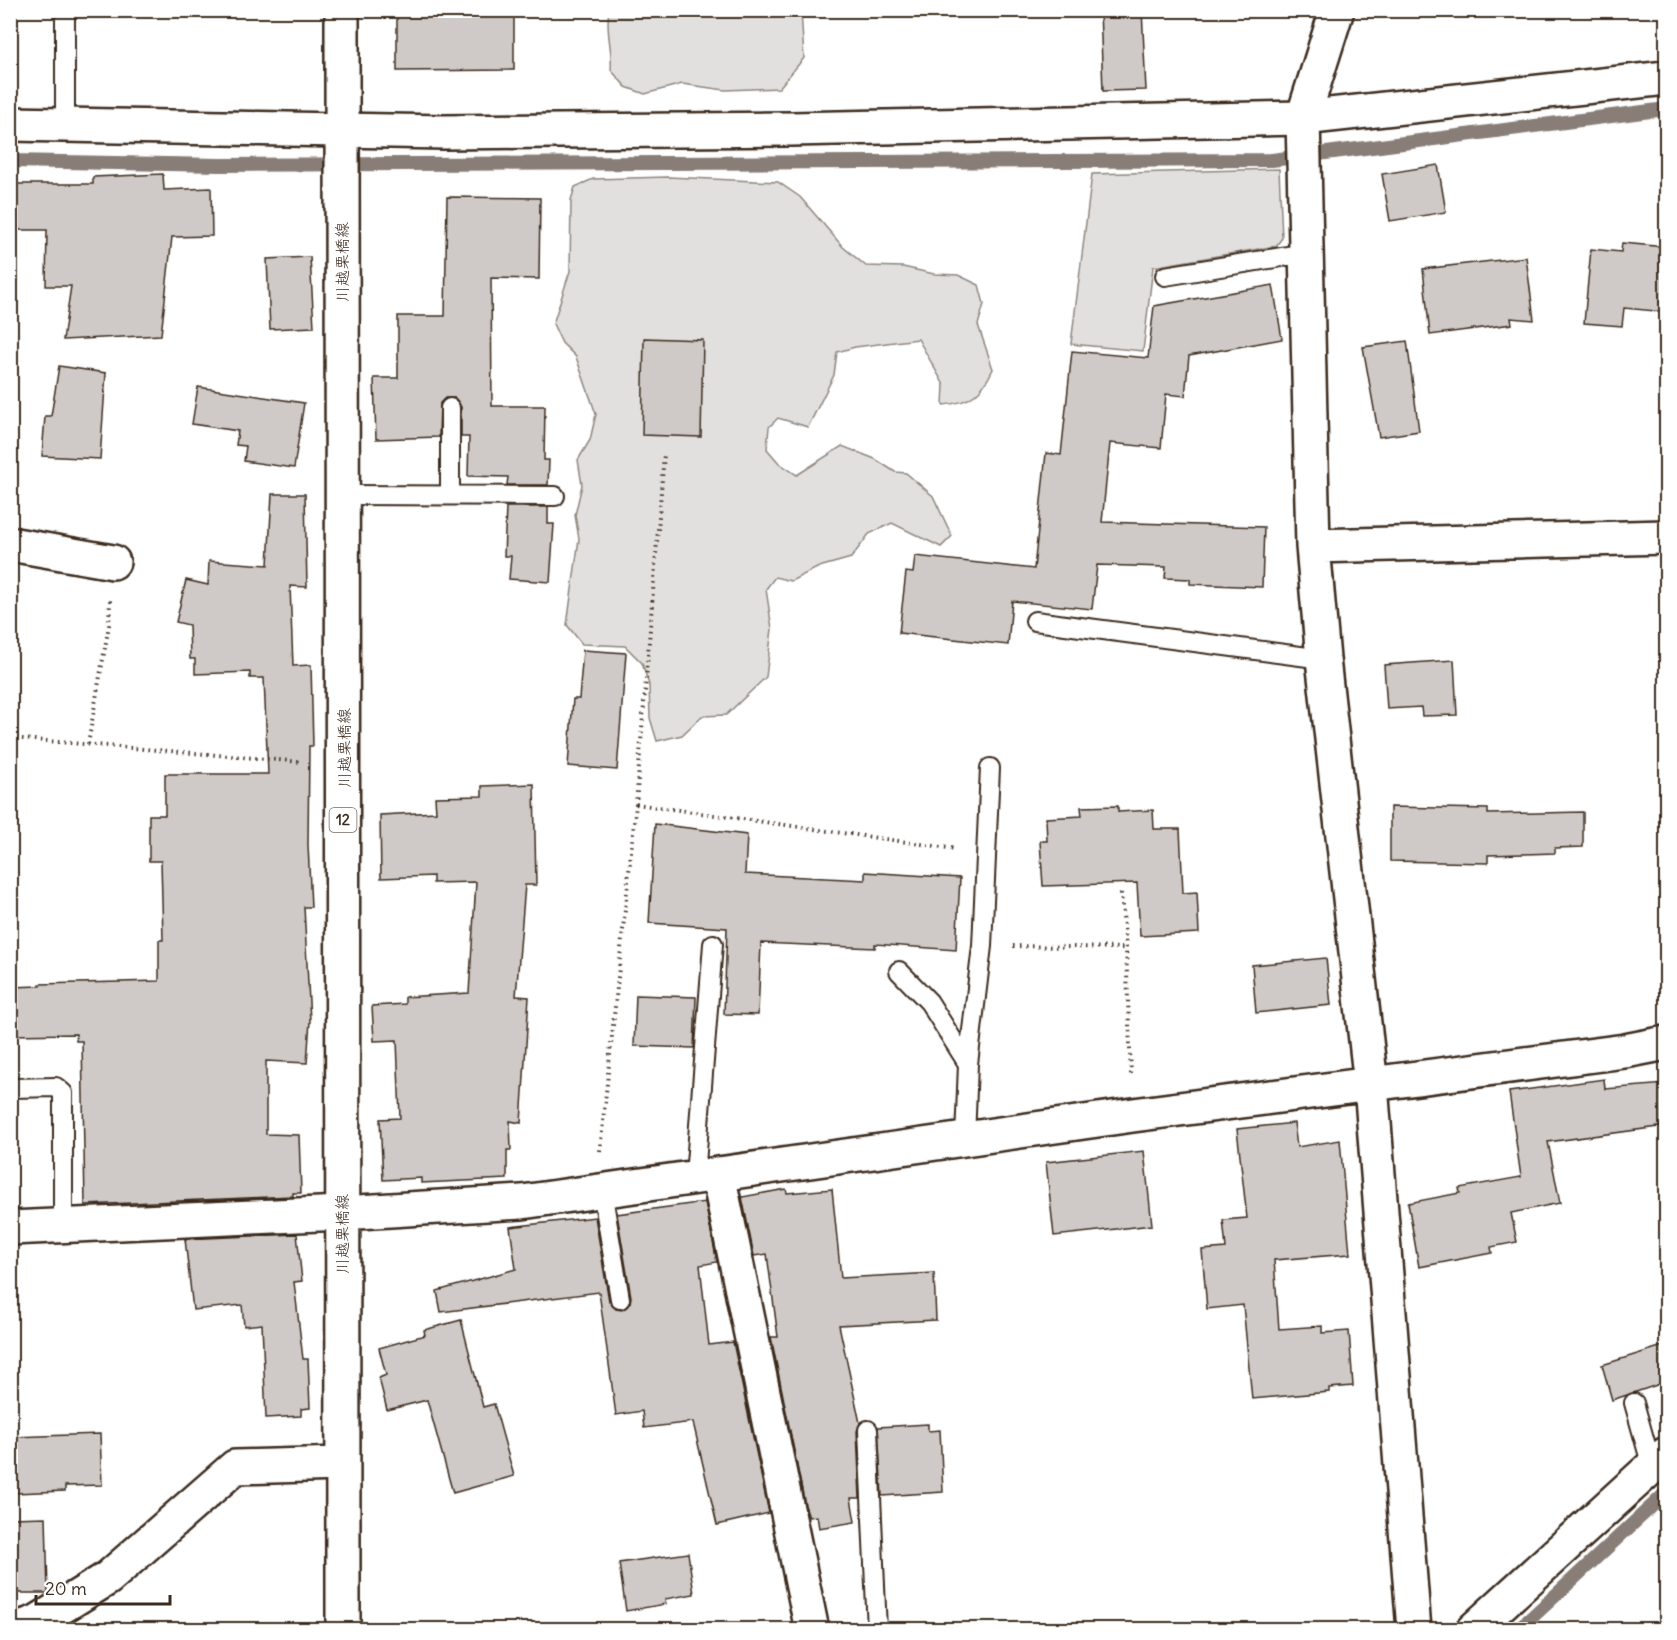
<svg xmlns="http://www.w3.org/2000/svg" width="1677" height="1640" viewBox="0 0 1677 1640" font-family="Delius,'Klee One',sans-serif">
<rect width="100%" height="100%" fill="#fff"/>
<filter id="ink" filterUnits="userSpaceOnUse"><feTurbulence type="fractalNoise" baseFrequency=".0167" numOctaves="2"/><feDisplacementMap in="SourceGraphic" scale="12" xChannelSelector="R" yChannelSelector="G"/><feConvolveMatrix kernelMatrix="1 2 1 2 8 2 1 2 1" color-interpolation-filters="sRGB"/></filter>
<g filter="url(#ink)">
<!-- green -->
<path fill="#e2e0de" stroke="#8e857e" stroke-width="1.5" d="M 609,11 L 801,11 L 804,58 L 779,88 L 725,90 L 682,84 L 645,94 L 626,87 L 611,70 C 613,49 605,31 609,11 Z
M 1279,169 L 1282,238 L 1276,246 L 1153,267 L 1143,351 L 1071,344 L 1092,174 Z
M 668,177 L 778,182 L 800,197 L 843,247 L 866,266 L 903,267 L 934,274 L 958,275 L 979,285 L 984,304 L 978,325 L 993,369 C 982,393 971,403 943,405 L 944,385 L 918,339 L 855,347 L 837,352 L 834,375 L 808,427 L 778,418 L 769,427 L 767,449 L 779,463 L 797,475 L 842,446 L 875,459 L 895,472 L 906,473 L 933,496 L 952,536 L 941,547 L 892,523 L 869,534 L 851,558 L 819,567 L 791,581 L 775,577 L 766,589 L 772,629 L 766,677 L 726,715 L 702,716 L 682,735 L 657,741 L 650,718 L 649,685 L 642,663 L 625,646 L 582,644 L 567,625 L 579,539 L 575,515 L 582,485 L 578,460 L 590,440 L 596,414 L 576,357 L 562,343 L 553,324 L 570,271 L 571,200 L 575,187 L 593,179 Z"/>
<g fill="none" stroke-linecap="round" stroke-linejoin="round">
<!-- stream -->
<path stroke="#887e77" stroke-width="14" d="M 10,161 L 220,165 L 1272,160 L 1666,109
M 1518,1630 L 1666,1493"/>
</g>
<!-- building -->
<path fill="#cfcac7" stroke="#3b2a1e" stroke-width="1.5" d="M 397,10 L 514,10 L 514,70 L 397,71 Z
M 1100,10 L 1142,10 L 1146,90 L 1103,91 Z
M 1438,165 L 1446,212 L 1390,221 L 1382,174 Z
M 163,174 L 164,190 L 211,188 L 212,236 L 172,237 L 161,335 L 63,340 L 71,286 L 46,286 L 47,230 L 10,230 L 10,184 L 93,184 L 93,177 Z
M 447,197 L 540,198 L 539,279 L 491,278 L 492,406 L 545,406 L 544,460 L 549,460 L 548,485 L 507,485 L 508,477 L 468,476 L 469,437 L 461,437 L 461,407 L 455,398 L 445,398 L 440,403 L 439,437 L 376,439 L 374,378 L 398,378 L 398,316 L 445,316 Z
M 1622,243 L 1666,247 L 1666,312 L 1624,308 L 1622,326 L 1584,323 L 1591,249 L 1621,252 Z
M 310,257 L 314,327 L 270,329 L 267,259 Z
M 1526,257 L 1534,320 L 1511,318 L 1512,324 L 1430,335 L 1423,269 Z
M 1273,285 L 1282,339 L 1189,356 L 1185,396 L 1166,394 L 1161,448 L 1110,443 L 1102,522 L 1264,527 L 1262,587 L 1190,584 L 1190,579 L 1165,578 L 1166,567 L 1097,565 L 1092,609 L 1012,601 L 1008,645 L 899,633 L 906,572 L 913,573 L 915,556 L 1034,569 L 1046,453 L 1061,455 L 1072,351 L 1148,358 L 1154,306 Z
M 644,338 L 703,340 L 701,437 L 642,435 Z
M 1407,341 L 1419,431 L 1379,437 L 1363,347 Z
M 59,366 L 106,373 L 100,459 L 42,456 L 45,416 L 51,416 Z
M 198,387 L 304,403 L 294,468 L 244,461 L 246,446 L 236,445 L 238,431 L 192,424 Z
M 272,494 L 305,494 L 307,587 L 290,586 L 293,666 L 311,665 L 313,746 L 309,746 L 308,845 L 311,907 L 304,907 L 310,1021 L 307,1063 L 266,1061 L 266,1134 L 299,1135 L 301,1193 L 293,1193 L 293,1196 L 85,1205 L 82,1041 L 76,1041 L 76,1034 L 10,1035 L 10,987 L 40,986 L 40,984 L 159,981 L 159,940 L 163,940 L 161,861 L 149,861 L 149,815 L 165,815 L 165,774 L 268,774 L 264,678 L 250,678 L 250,672 L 195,674 L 195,659 L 190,659 L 189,625 L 176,622 L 186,580 L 208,585 L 209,561 L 268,565 Z
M 506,507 L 548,507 L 548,524 L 554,524 L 550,582 L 509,579 L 511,556 L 504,556 Z
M 583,650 L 626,653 L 617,770 L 568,766 L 573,699 L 579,699 Z
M 1454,660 L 1457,715 L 1422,716 L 1421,707 L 1387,709 L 1384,665 Z
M 534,784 L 536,885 L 525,885 L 516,996 L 529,997 L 521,1123 L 510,1121 L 511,1150 L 507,1150 L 507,1179 L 421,1183 L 421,1178 L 383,1180 L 380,1119 L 400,1118 L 397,1040 L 374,1041 L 372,1006 L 405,1004 L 405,997 L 469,993 L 476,882 L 433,883 L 433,876 L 381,878 L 380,815 L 436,812 L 435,797 L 482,796 L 482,786 Z
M 1118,806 L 1118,812 L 1153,810 L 1154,829 L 1180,829 L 1183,893 L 1197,892 L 1199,933 L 1140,936 L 1137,883 L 1043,886 L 1040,841 L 1047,841 L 1046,818 L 1082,816 L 1081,807 Z
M 1390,807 L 1488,809 L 1488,814 L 1583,812 L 1583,847 L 1555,848 L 1555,853 L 1488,855 L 1488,863 L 1390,861 Z
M 655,824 L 747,835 L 745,874 L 865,880 L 865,872 L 960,878 L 956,950 L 875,944 L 875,948 L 761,943 L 758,1015 L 724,1014 L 727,928 L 649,923 Z
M 1326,958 L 1331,1005 L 1256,1013 L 1252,965 Z
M 636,995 L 696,997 L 694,1048 L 634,1046 Z
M 1604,1079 L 1605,1089 L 1666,1084 L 1666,1126 L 1548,1142 L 1560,1203 L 1511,1213 L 1517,1242 L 1491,1247 L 1492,1253 L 1419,1267 L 1408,1203 L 1460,1193 L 1459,1188 L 1521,1177 L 1509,1092 Z
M 1294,1123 L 1297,1147 L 1340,1140 L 1350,1254 L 1274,1260 L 1279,1329 L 1322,1326 L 1322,1333 L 1349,1331 L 1353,1386 L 1329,1388 L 1329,1392 L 1252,1399 L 1243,1305 L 1207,1309 L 1202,1250 L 1226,1248 L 1223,1220 L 1247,1218 L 1237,1129 Z
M 1144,1151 L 1152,1225 L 1054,1236 L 1046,1162 Z
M 786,1189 L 787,1193 L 832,1189 L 841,1278 L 934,1273 L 936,1320 L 839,1325 L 860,1423 L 857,1431 L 860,1498 L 851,1498 L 855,1522 L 819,1528 L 817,1516 L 809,1517 L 805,1505 L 771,1337 L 778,1337 L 767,1254 L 754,1256 L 742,1197 Z
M 705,1202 L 717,1262 L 700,1265 L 709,1345 L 733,1342 L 769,1513 L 717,1525 L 693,1422 L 644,1428 L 642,1411 L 616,1415 L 599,1292 L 441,1312 L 437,1291 L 516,1269 L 510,1227 L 595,1217 L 609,1301 L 616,1309 L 622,1310 L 630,1303 L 631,1297 L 617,1214 Z
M 297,1234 L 302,1281 L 294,1282 L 303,1359 L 308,1359 L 310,1408 L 301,1409 L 301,1416 L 266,1418 L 262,1324 L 244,1326 L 242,1305 L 193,1310 L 185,1239 Z
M 461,1320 L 483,1407 L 494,1404 L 514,1476 L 453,1493 L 427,1400 L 387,1410 L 379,1378 L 386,1375 L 379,1348 L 425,1335 L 424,1330 Z
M 1666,1345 L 1666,1382 L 1612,1400 L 1602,1365 Z
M 928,1424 L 928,1431 L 940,1430 L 943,1492 L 882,1496 L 878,1427 Z
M 100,1434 L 102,1485 L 65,1486 L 65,1491 L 14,1493 L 12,1437 Z
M 46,1517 L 48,1593 L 10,1593 L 10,1518 Z
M 688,1553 L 694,1594 L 665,1599 L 666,1604 L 626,1611 L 619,1563 Z"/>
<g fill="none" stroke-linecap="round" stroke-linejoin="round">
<!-- lane casing -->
<g stroke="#3b2a1e" stroke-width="22">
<path id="lane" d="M 65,125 L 65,10
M 1165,276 L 1306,253
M 343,495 L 555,496
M 450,495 L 450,408
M 1035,621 L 1323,659
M 899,971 L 929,1002 L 968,1064
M 12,1088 L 56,1087 L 63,1093 L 63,1227
M 965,1139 L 968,1064 L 982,946 L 990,768
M 695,1177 L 713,944
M 602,1190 L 620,1299
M 1634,1403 L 1652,1467
M 868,1430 L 877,1630"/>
</g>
<!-- street casing -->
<g stroke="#3b2a1e" stroke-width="38">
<path id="street" d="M 1337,10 L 1303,118 L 1313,546 L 1323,659 L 1371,1085 L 1414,1630
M 10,544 L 113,562
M 1313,546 L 1666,537
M 718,1174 L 812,1630
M 10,1228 L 342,1213 L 522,1202 L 1133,1115 L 1625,1051 L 1666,1043
M 14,1630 L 37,1622 L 108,1578 L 235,1467 L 342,1464
M 1473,1630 L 1666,1454"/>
</g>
<!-- secondary casing -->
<g stroke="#3b2a1e" stroke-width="38">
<path id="secondary" d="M 10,124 L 444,132 L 791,129 L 1303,118 L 1666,78"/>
</g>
<!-- primary casing -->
<g stroke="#3b2a1e" stroke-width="38">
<path id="primary" d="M 342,10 L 343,1630"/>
</g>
<!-- path -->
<path stroke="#3b2a1e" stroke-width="4" stroke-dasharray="1.5 4.5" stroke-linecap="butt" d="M 10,738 L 303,762
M 88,744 L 109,625 L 110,600
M 636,804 L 956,849
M 1121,893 L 1126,948 L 1131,1075
M 1013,946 L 1126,948
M 600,1151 L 636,804 L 664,454"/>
<!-- lane -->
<use href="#lane" stroke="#fff" stroke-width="18"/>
<!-- street -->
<use href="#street" stroke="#fff" stroke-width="33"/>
<!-- secondary -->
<use href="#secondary" stroke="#fff" stroke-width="33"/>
<!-- primary -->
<use href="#primary" stroke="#fff" stroke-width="33"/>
</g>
</g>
<g text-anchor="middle" stroke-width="4.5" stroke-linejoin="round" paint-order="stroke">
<!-- shield labels -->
<rect fill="#fff" stroke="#766a62" stroke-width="1.5" x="329.5" y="808" width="27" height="24" rx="4.5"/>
<g font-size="15" font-weight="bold" fill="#3b2a1e">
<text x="343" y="825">12</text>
</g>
<!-- street labels -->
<g font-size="16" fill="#3b2a1e" stroke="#fff">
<text transform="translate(342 262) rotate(-90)" y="6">川越栗橋線</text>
<text transform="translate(344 748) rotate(-90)" y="6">川越栗橋線</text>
<text transform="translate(342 1234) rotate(-90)" y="6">川越栗橋線</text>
</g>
</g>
<!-- margin -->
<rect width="1677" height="1640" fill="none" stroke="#fff" stroke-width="36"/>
<rect x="18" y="18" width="1641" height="1604" fill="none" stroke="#3b2a1e" stroke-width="2" filter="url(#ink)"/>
<!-- scale -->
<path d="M36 1595v9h134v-9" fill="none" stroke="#3b2a1e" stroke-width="3"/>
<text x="45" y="1595" font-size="18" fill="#3b2a1e" stroke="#ffffff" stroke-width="4.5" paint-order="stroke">20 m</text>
</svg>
